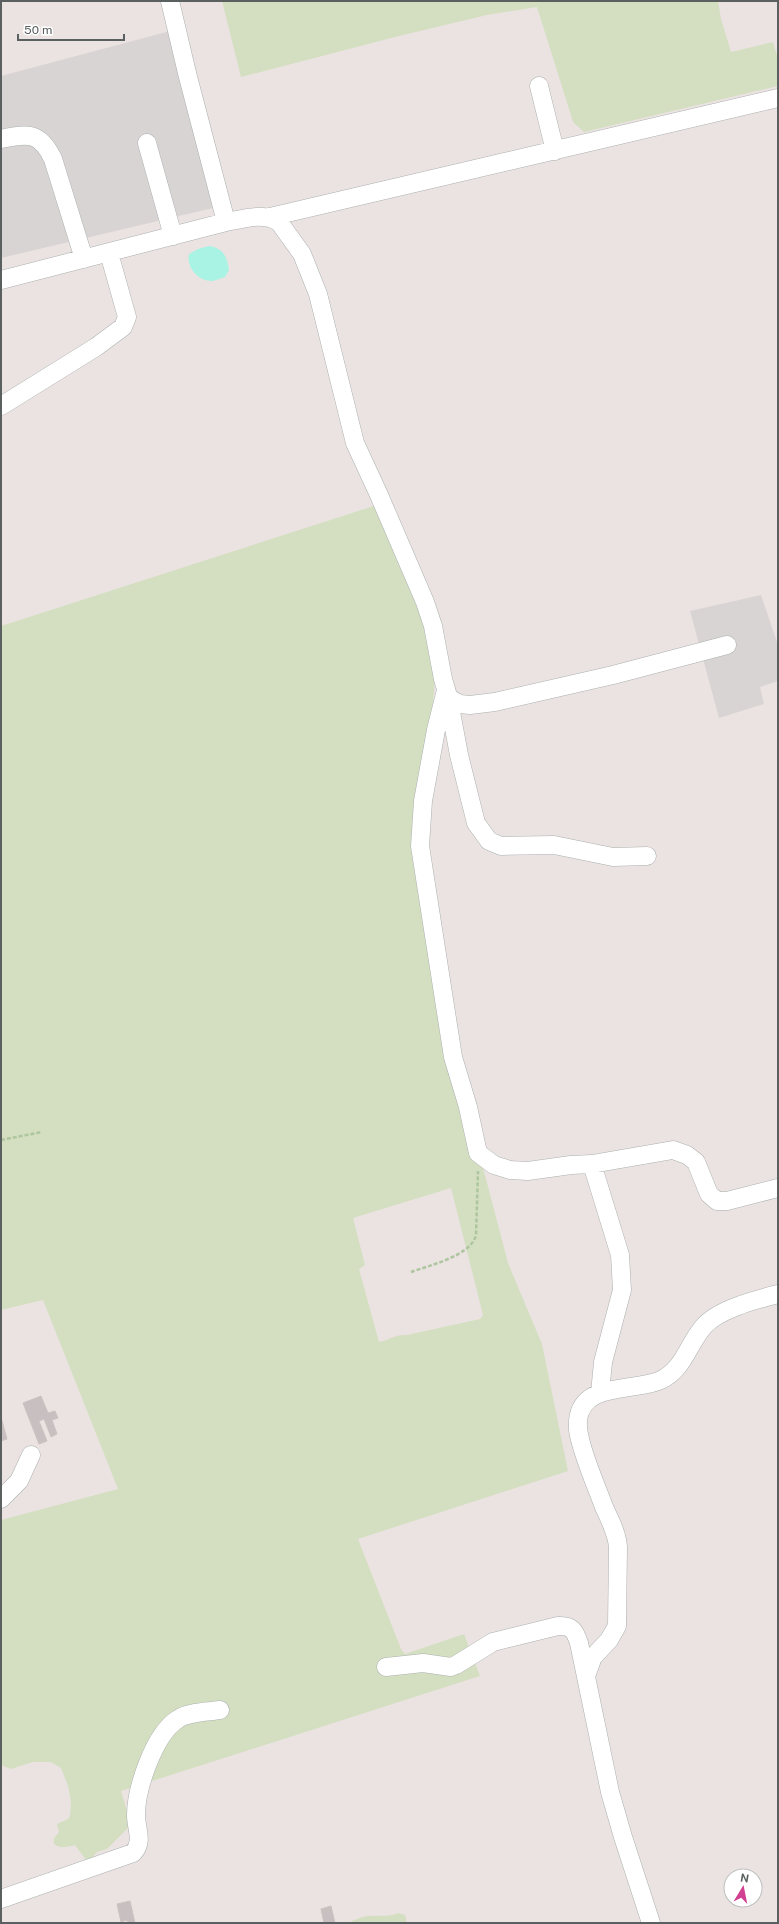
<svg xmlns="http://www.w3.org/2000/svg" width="779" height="1924" viewBox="0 0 779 1924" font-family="'Public Sans',sans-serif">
<rect width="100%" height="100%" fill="#ebe3e1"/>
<!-- industrial -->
<path fill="#d9d4d4" d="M 170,31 L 213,208 L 1,258 L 1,76 Z
M 761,595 L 778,645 L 778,681 L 760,687 L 764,704 L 719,718 L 690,611 Z"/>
<!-- green -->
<path fill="#d4dfc1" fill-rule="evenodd" d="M 222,1 L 718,1 L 721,19 L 731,52 L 773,42 L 778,59 L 778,86 L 584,132 L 573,122 L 537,7 L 487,15 L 399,36 L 241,77 Z
M 377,505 L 418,596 L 435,672 L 433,706 L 419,774 L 453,1073 L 485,1175 L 508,1263 L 542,1344 L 568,1471 L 358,1539 L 401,1649 L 405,1654 L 464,1634 L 480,1676 L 121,1791 L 127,1811 L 128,1828 L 107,1849 L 97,1852 L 90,1860 L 86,1860 L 75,1845 C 70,1847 51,1850 54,1839 C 54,1837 58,1834 59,1832 L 57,1824 L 68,1819 L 70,1816 L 71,1802 L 68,1786 L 61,1768 L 51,1762 L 33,1762 L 11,1769 L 1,1765 L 1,1520 L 118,1489 L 43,1300 L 1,1310 L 1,626 ZM 451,1188 L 483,1315 L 480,1319 L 407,1335 C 396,1334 389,1340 379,1342 L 359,1269 L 365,1265 L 353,1218 Z
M 398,1913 L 405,1915 L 407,1923 L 349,1923 C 370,1910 382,1920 398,1913 Z"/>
<!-- water -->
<path fill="#a9f3e4" d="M 209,246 C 223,248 227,256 229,270 L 225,277 C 221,278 217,280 213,281 C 198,282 186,267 189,254 L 198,249 Z"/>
<!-- building -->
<path fill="#c8c0c0" stroke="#cec1c1" d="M 41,1396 L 48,1413 L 55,1411 L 58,1418 L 52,1420 L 57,1434 L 51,1437 L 44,1419 L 39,1421 L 47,1441 L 39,1444 L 23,1403 Z
M 1,1417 L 7,1439 L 1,1441 Z
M 130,1901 L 135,1923 L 128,1923 L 127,1920 L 121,1922 L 117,1904 Z
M 331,1906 L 335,1923 L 324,1923 L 321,1909 Z"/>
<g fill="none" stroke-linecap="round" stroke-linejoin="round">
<!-- minor casing -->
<g stroke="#abb0b0" stroke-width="19">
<path id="minor" d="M 539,86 L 555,151
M 1,139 C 29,133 40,132 53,159 L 84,259
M 147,143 L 173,236
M 270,217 L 778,98
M 226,222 C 243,219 263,212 279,222 L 302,254 L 318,294 L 355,443 L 379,495 L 425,602 L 433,626 L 443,679 L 448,696 L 452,700 L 460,704 L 470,705 L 495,702 L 613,675 L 727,645
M 1,280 L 226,222 L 187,73 L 170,1
M 1,406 L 96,347 L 123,327 L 127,317 L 109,253
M 446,690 L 436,730 L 423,801 L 420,846 L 453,1057 L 468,1107 L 478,1153 L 494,1165 L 510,1170 L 528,1171 L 571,1165 L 592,1164 L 673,1150 L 687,1155 L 696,1162 L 709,1194 L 717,1201 L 727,1201 L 778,1188
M 448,696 L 459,755 L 476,823 L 489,841 L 501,846 L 554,845 L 613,857 L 647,856
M 592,1164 L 620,1255 L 622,1290 L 603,1362 L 600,1393
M 1,1499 L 19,1481 L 31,1455
M 386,1667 L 423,1663 L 451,1667 L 456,1665 L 493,1642 L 558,1626 C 572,1625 575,1631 579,1643 L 610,1792 L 623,1837 L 651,1923
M 586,1676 L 593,1657 L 609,1640 L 617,1626 L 618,1547 C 617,1533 610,1520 604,1507 C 597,1488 589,1470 583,1450 C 580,1440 577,1431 578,1421 C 581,1381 636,1392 661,1380 C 684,1369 688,1344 704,1326 C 719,1309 755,1300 778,1294
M 1,1899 L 133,1853 C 144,1842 136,1829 136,1815 C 136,1789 154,1734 178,1719 C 188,1712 207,1712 220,1710"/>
</g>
<!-- path -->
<path stroke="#aec69f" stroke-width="2.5" stroke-dasharray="4 2" stroke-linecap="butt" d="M 1,1140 L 42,1132
M 411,1272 C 430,1265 471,1256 476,1235 L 478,1171"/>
<!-- minor -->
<use href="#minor" stroke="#fff" stroke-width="18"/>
</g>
<!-- border -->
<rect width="779" height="1924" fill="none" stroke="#5a6060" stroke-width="4"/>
<!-- north arrow -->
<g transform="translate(743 1888) rotate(10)"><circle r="19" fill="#ffffff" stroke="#bdbfbf"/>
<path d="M0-3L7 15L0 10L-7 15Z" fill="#d24092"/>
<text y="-6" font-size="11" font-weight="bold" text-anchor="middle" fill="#5a6060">N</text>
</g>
<!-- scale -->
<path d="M18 34v6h106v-6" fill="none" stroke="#5a6060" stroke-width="2"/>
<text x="24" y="34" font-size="12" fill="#5a6060" stroke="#ffffff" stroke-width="3" paint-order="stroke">50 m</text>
</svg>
